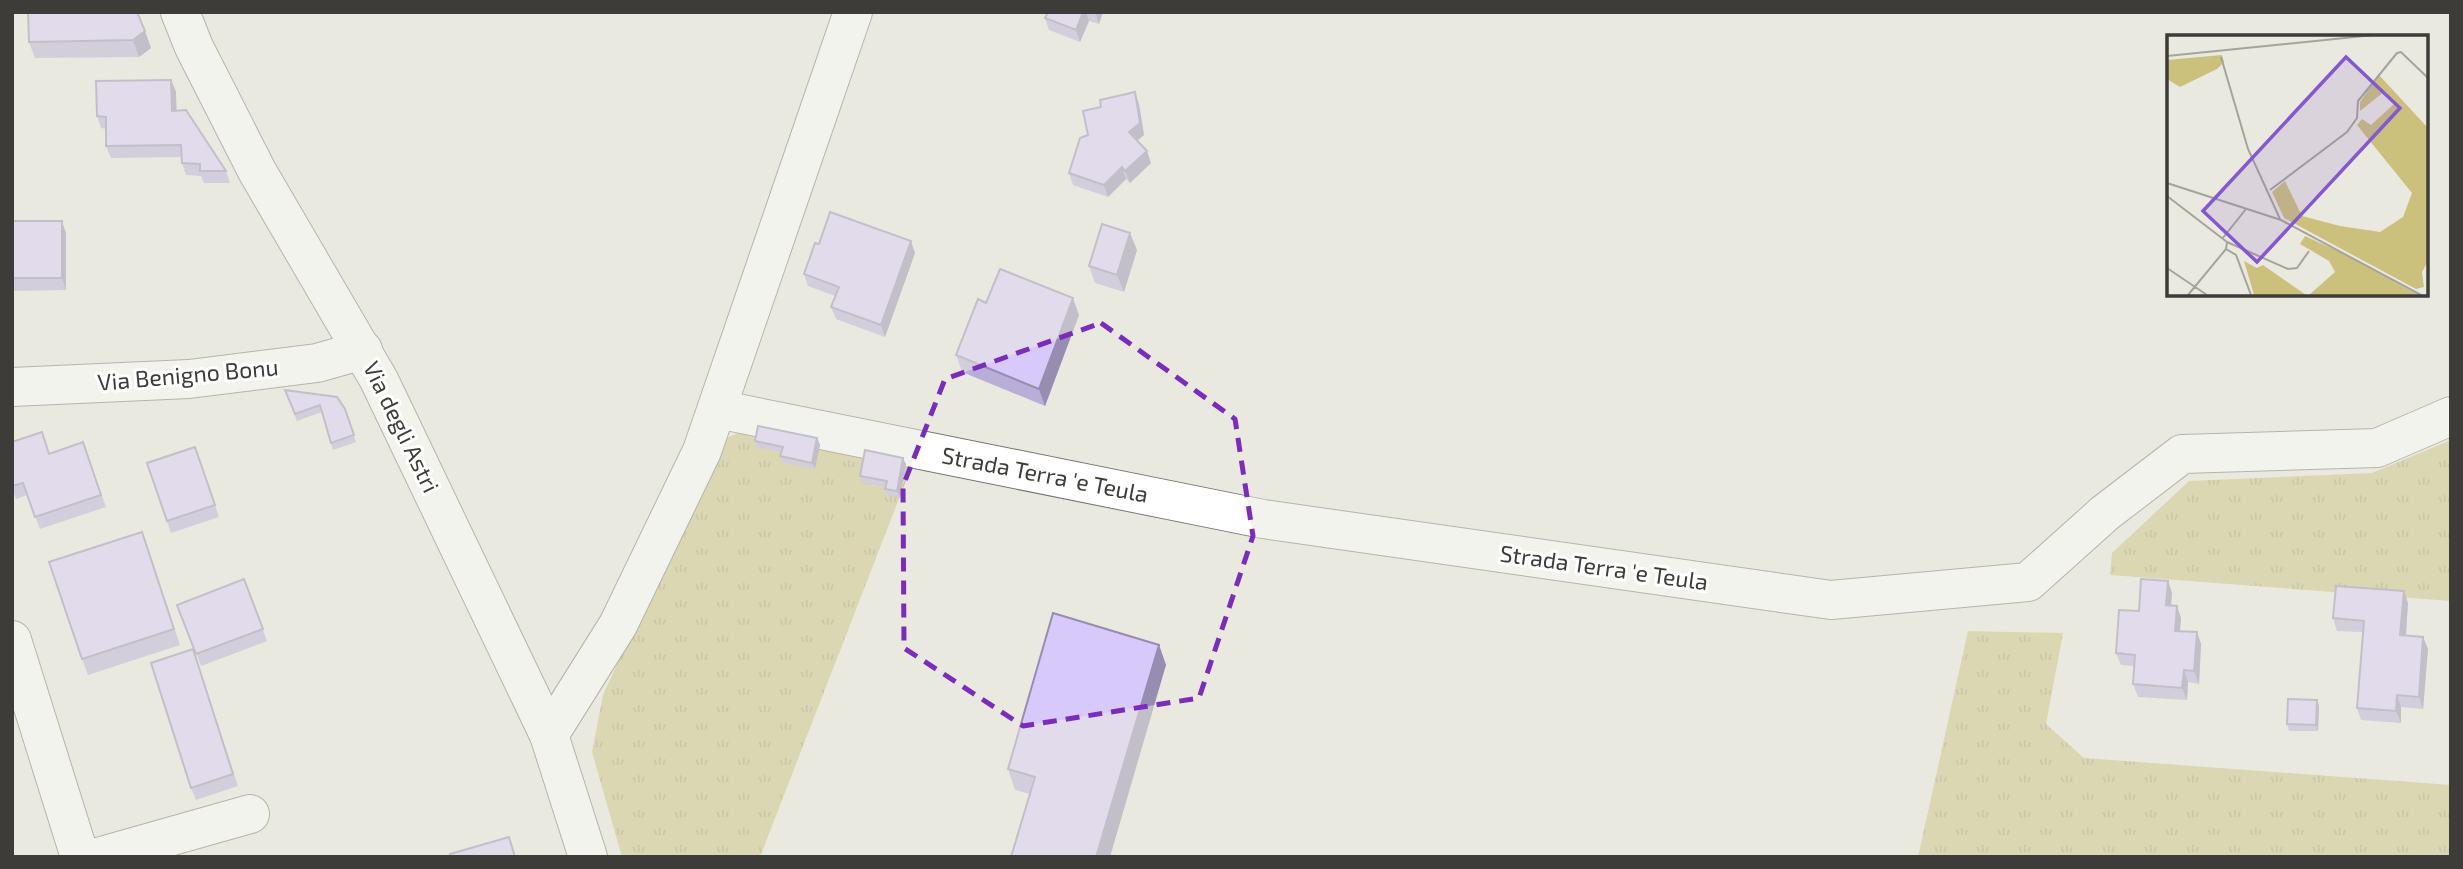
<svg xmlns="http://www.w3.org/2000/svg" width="2463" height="869" viewBox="0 0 2463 869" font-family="'Exo 2',sans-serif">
<defs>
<pattern id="grass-tufts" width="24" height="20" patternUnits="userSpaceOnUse" patternTransform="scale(1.75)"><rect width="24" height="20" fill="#cbc17c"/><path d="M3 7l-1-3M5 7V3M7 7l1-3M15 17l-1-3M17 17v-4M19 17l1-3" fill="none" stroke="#a69e67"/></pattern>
</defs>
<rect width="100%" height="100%" fill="#eae9df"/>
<!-- grass -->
<path fill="url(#grass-tufts)" d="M 744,430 L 914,460 L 760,857 L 622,857 L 592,752 L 603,695 L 720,441 Z
M 2451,440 L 2451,601 L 2110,575 L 2112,553 L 2189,481 L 2372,473 Z
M 1968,631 L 2063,633 L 2046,724 L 2084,758 L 2451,785 L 2451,857 L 1918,857 Z"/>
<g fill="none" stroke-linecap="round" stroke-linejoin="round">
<!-- street casing -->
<g stroke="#76756d" stroke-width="40">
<path id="street" d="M 12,387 L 189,379 L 317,363 L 363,350
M 717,409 L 1263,519 L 1831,600 L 2028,582 L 2105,513 L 2182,454 L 2377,448 L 2451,416
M 12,640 L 80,857
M 549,735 L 618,625 L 702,451 L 853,12
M 98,857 L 250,814"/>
</g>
<!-- secondary casing -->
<g stroke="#76756d" stroke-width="40">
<path id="secondary" d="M 180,12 L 194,47 L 257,171 L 379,380 L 549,735 L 588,857"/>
</g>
<!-- street -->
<use href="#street" stroke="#fff" stroke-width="38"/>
<!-- secondary -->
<use href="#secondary" stroke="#fff" stroke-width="38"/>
</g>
<!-- wall -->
<path fill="#b9aed8" d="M 137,12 L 151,48 L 139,57 L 35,58 L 29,42 Z
M 1048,12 L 1103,12 L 1099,24 L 1089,21 L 1080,42 L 1049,30 L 1045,18 Z
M 171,80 L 176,92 L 176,111 L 226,171 L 230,183 L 204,183 L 201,176 L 186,175 L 182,163 L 181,157 L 111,158 L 106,146 L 106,129 L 101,128 L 97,116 Z
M 1139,104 L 1144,135 L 1137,141 L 1151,163 L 1130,183 L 1126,179 L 1108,197 L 1073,185 L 1069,173 L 1088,135 Z
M 12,221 L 66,233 L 66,290 L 12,291 Z
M 819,244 L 915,253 L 885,337 L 836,319 L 831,307 L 835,296 L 808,286 L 804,274 Z
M 1137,250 L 1124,292 L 1095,283 L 1089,266 Z
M 986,303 L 1079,315 L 1045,406 L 962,372 L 956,355 Z
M 285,390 L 345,409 L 356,442 L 333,450 L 322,412 L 297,421 Z
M 817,438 L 820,445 L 815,469 L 783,463 L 780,456 L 781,452 L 758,448 L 755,441 Z
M 12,442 L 50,454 L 83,442 L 106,507 L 40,529 L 27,495 L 16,499 L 12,489 Z
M 195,447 L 219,517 L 171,533 L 147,463 Z
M 906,464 L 900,498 L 887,495 L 885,489 L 886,487 L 862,483 L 860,476 Z
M 148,548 L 180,645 L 88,675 L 82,659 Z
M 244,579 L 267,641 L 201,666 L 177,605 Z
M 2168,581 L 2172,593 L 2171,605 L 2181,618 L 2180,631 L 2197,632 L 2201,644 L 2199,684 L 2188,682 L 2187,700 L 2138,697 L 2133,684 L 2134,666 L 2121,665 L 2116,653 L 2139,611 Z
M 2408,603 L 2406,635 L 2423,637 L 2428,649 L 2423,709 L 2401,707 L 2401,723 L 2361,720 L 2357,708 L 2363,632 L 2337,631 L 2333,618 Z
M 1159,645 L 1166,665 L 1030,794 L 1015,790 L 1008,769 Z
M 193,649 L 238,786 L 196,800 L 191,788 Z
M 2317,700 L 2319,706 L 2318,731 L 2289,731 L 2287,724 Z"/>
<!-- shaded-wall -->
<path fill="#968db0" d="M 1083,12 L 1086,12 L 1089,21 L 1080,42 L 1076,30 Z
M 1095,12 L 1103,12 L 1099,24 Z
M 145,31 L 151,48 L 139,57 L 133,40 Z
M 171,80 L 176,92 L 177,123 L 172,111 Z
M 1135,92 L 1139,104 L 1144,135 L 1133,144 L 1129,132 Z
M 1147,151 L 1151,163 L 1130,183 L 1125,171 Z
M 1122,167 L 1126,179 L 1108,197 L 1104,185 Z
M 62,221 L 66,233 L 66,290 L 62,278 Z
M 1130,233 L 1137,250 L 1124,292 L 1117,275 Z
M 911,241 L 915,253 L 885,337 L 881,325 Z
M 1073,298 L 1079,315 L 1045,406 L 1039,389 Z
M 817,438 L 820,445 L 815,469 L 812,463 Z
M 903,458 L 906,464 L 900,498 L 897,491 Z
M 2168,581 L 2172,593 L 2170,617 L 2166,605 Z
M 2404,591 L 2408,603 L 2405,647 L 2400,635 Z
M 2177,606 L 2181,618 L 2179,643 L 2175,631 Z
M 2197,632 L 2201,644 L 2199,684 L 2194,671 Z
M 2423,637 L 2428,649 L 2423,709 L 2419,697 Z
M 1159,645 L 1166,665 L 1110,857 L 1096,857 Z
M 2184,670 L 2188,682 L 2187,700 L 2182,688 Z
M 2397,695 L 2401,707 L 2401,723 L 2396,711 Z
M 2317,700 L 2319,706 L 2318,731 L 2316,725 Z"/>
<!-- building -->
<path fill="#d7cafb" stroke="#968db0" stroke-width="2" d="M 28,12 L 137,12 L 145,31 L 133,40 L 29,42 Z
M 1048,12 L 1083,12 L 1076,30 L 1045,18 Z
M 171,80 L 172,111 L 186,110 L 226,171 L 200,171 L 200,164 L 182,163 L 181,145 L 106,146 L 106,117 L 97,116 L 96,81 Z
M 1135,92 L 1140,123 L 1129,132 L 1147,151 L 1125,171 L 1122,167 L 1104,185 L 1069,173 L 1080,138 L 1088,135 L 1083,111 L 1101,107 L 1100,100 Z
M 830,212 L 911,241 L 881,325 L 831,307 L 839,287 L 804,274 L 815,243 L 819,244 Z
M 12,221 L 62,221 L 62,278 L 12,278 Z
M 1102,224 L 1130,233 L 1117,275 L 1089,266 Z
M 1000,269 L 1073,298 L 1039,389 L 956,355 L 978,299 L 986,303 Z
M 285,390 L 337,397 L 345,409 L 354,435 L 331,443 L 320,405 L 295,414 Z
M 758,426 L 817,438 L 812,463 L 780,456 L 783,447 L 755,441 Z
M 42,432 L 49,454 L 83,442 L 101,495 L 35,517 L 23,483 L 12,486 L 12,442 Z
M 195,447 L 215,505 L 167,521 L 147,463 Z
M 865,450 L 903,458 L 897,491 L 885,489 L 887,481 L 860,476 Z
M 142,532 L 174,629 L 82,659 L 49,562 Z
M 244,579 L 263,629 L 196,654 L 177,605 Z
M 2141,579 L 2168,581 L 2166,605 L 2177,606 L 2175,631 L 2197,632 L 2194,671 L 2184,670 L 2182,688 L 2133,684 L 2135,655 L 2116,653 L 2119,610 L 2139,611 Z
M 2336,586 L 2404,591 L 2400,635 L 2423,637 L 2419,697 L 2397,695 L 2396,711 L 2357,708 L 2364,621 L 2333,618 Z
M 1053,613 L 1159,645 L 1096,857 L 1011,857 L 1035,777 L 1008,769 Z
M 193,649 L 233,774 L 191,788 L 151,663 Z
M 2288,699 L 2317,700 L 2316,725 L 2287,724 Z
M 509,837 L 515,857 L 450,857 L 450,854 Z"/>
<!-- marked area -->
<path d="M0 0H2463V869H0ZM 1101,323 L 1235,419 L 1253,536 L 1199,698 L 1023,726 L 904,648 L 903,486 L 945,379 Z" fill="#eae9df" fill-opacity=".55" fill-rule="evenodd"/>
<path fill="none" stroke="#7b2cbf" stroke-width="5" stroke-dasharray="14 9" stroke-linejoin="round" d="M 1101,323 L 1235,419 L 1253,536 L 1199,698 L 1023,726 L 904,648 L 903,486 L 945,379 Z"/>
<g text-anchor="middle" stroke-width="6" stroke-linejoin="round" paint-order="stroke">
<!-- street labels -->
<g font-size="23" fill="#3d3c38" stroke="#fff">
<text transform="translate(188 375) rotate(-5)" y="8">Via Benigno Bonu</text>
<text transform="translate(401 427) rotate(64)" y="8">Via degli Astri</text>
<text transform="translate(1045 475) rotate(11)" y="8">Strada Terra 'e Teula</text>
<text transform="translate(1604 568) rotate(8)" y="8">Strada Terra 'e Teula</text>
</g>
</g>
<!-- overview -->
<g transform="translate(2167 35)">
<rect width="261" height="261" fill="#eae9df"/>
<path d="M 55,20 L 57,27 L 50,34 L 13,52 L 0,44 L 0,25 ZM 212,40 L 261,93 L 261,226 L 255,237 L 257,252 L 249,254 L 117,183 L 105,157 L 118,146 L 135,181 L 173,191 L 213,197 L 236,182 L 245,158 L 190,90 L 195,84 L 204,90 L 228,68 L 218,56 L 193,76 L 193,67 ZM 138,201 L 173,217 L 251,260 L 142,260 L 168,237 L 162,226 L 133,209 ZM 77,226 L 90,233 L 96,230 L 139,260 L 87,260 Z" fill="#cbc17c"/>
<path fill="none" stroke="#a5a49c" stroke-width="2" d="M 0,21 L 207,0M 54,22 L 81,114 L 113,184M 0,148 L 114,185 L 254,260M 103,155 L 180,97 L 190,83 L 191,66 L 230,18 L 234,17 L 261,43M 0,161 L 60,207M 55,204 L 79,174M 0,233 L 40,260M 21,260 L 59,214M 84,260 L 69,220 L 59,214 L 60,207 L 121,234 L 130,233 L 142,216"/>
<path fill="#8458d1" fill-opacity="0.15" stroke="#8458d1" stroke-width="3.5" d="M 179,22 L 233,73 L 90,227 L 36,176 Z"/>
<rect width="261" height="261" fill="none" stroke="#3d3c38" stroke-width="3.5"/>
</g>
<!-- border -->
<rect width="2463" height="869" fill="none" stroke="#3d3c38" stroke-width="28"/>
</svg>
